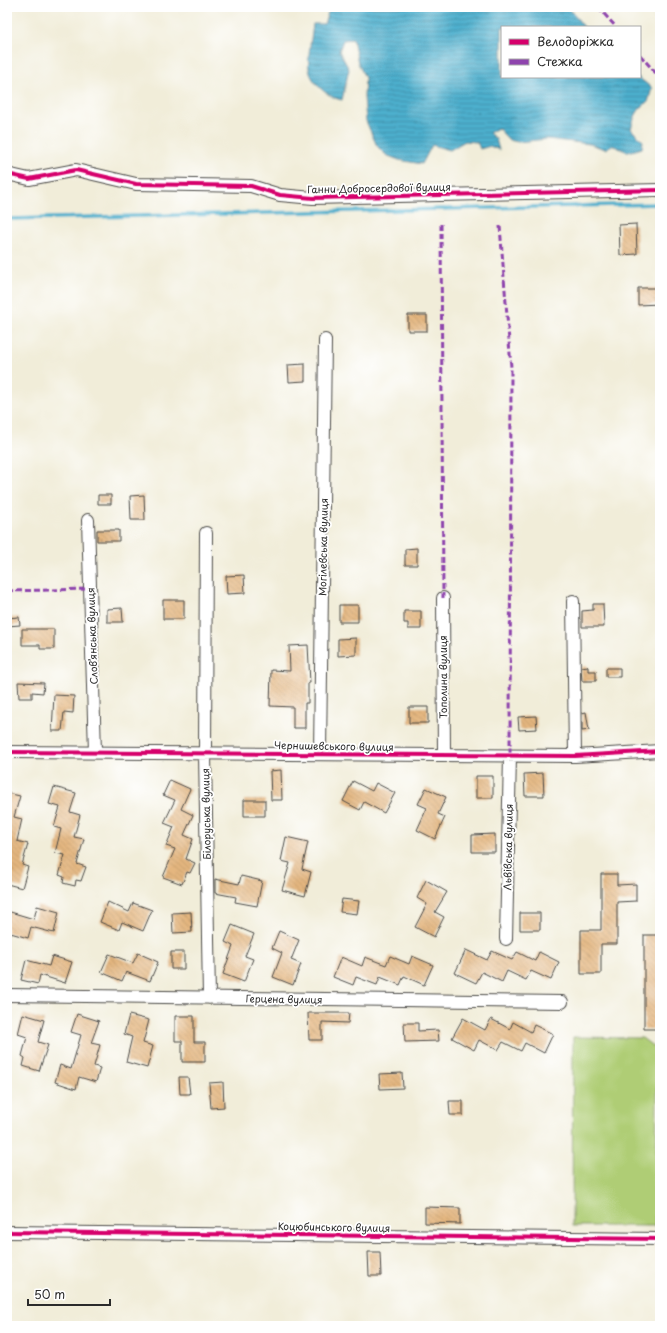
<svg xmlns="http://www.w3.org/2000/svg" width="667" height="1333" viewBox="0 0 667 1333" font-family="'Playpen Sans',sans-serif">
<defs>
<pattern id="water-rules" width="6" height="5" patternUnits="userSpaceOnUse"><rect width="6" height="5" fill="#4eafcd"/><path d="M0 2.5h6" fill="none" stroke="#418fa7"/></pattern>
<pattern id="building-back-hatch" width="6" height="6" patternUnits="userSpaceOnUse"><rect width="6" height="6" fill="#e4b67f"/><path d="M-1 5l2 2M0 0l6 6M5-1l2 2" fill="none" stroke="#b99468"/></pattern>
</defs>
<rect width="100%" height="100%" fill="#fff"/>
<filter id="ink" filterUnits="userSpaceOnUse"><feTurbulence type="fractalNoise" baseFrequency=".025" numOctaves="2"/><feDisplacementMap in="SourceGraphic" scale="8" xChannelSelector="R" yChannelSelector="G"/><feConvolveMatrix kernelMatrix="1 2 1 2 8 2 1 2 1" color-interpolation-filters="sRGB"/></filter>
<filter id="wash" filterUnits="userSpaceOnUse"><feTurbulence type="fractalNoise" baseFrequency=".012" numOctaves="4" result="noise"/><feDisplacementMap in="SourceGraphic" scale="16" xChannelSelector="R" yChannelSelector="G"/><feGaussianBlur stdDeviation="0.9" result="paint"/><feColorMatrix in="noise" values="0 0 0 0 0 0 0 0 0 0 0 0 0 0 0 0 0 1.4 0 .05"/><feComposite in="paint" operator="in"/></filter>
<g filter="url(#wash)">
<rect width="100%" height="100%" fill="#f1edd9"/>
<!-- grass -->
<path fill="#afcd74" stroke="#6d7c50" d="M 573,1037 L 642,1038 L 658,1050 L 655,1226 L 572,1226 Z"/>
<!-- water -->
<path fill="url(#water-rules)" stroke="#3c6d7c" d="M 330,7 L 568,7 L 584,27 L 502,27 L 502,77 L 638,77 L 652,88 L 648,102 C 637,109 634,117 631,129 L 643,141 L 642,148 L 628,152 L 612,145 L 605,149 L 590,144 L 547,139 L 518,142 L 509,140 L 498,128 L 489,133 L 496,139 L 499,150 L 490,146 L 480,149 L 477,142 L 465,141 L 450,150 L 432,145 L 422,164 L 399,160 L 386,155 L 377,146 L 366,121 L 364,97 L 365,78 L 358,63 L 353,39 L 343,40 L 339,51 L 349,69 L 342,100 C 329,98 311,83 309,69 C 307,57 312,36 313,24 L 324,24 Z"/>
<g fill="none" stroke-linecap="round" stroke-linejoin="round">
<!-- stream -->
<path stroke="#4eafcd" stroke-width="3.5" d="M 7,219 L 660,204"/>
</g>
<g id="blocks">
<!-- building -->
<path fill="url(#building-back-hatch)" d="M 636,224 L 637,254 L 620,255 L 619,225 Z
M 638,288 L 660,288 L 660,304 L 638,305 Z
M 408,315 L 427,315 L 427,331 L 408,331 Z
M 305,364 L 305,381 L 289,382 L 288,365 Z
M 98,495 L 111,495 L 111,504 L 98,504 Z
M 144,495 L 145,520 L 131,520 L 130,496 Z
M 97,530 L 119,530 L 119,541 L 97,541 Z
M 417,548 L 417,565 L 405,565 L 405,549 Z
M 244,575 L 245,593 L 227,594 L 226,576 Z
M 163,600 L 184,600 L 184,619 L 163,619 Z
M 593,604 L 603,604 L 604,627 L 582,627 L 582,611 L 593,610 Z
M 339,605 L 358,605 L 358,622 L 339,622 Z
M 122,608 L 123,622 L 107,622 L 107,609 Z
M 404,611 L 421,611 L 421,629 L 408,629 L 408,623 L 404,623 Z
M 19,617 L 20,625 L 7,626 L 7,618 Z
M 22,629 L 54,629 L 54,649 L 40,649 L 40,645 L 22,645 Z
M 356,638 L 356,655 L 338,656 L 338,639 Z
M 308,645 L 310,683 L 308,683 L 308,703 L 305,703 L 305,728 L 293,728 L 293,707 L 270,706 L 271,670 L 290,671 L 289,646 Z
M 588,666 L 588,671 L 596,671 L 596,681 L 582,681 L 581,667 Z
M 606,668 L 620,668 L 620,677 L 606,677 Z
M 18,682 L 44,683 L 43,693 L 32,692 L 32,698 L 19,698 Z
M 54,695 L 74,696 L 73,713 L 64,712 L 62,731 L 52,731 Z
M 409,707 L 428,707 L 428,723 L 409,723 Z
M 586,712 L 589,730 L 582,731 L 582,713 Z
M 536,716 L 537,729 L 519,730 L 518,717 Z
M 281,770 L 282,800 L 271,800 L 270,771 Z
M 543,773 L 544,796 L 525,796 L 524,774 Z
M 476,776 L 493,776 L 493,798 L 476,798 Z
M 170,780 L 190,789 L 181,809 L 193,815 L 184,835 L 193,839 L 186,859 L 195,863 L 190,873 L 187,872 L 182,884 L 163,877 L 175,849 L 166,846 L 174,827 L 164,823 L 175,800 L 163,795 Z
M 353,781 L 372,791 L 376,783 L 395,793 L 384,813 L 364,802 L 360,810 L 343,801 Z
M 54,787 L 76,793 L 70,812 L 80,815 L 74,837 L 84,839 L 77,864 L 86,867 L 81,881 L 76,880 L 75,886 L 63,883 L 64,877 L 59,875 L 65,855 L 55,853 L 61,829 L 54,827 L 60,807 L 49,804 Z
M 426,788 L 446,797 L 438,814 L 445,817 L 435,839 L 417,830 L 427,808 L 418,804 Z
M 7,793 L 20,796 L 14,817 L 22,819 L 17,841 L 28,844 L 22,865 L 28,867 L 22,888 L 7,884 L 7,871 L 11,858 L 7,857 Z
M 244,800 L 265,800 L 265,816 L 244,816 Z
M 495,834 L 495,852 L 472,852 L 472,835 Z
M 286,837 L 308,842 L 302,869 L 311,872 L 305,896 L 282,890 L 290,863 L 281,861 Z
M 601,874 L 617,874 L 617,885 L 636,884 L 636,901 L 617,902 L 617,944 L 601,944 L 601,974 L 581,974 L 581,930 L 601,930 Z
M 241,876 L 262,881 L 257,906 L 235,902 L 236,897 L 215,893 L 215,879 L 239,884 Z
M 426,880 L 447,892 L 435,912 L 444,917 L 434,937 L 415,927 L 427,904 L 417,898 Z
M 342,899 L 359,901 L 357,914 L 340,912 Z
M 108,902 L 129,912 L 133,903 L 152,910 L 143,931 L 122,922 L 119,930 L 100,922 Z
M 37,906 L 59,912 L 54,933 L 31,927 L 28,938 L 7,932 L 7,911 L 34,919 Z
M 191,912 L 192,932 L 173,933 L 172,913 Z
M 520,913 L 540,913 L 540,930 L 520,930 Z
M 232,925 L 254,934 L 245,956 L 253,959 L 244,982 L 223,974 L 233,946 L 225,942 Z
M 279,931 L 299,940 L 291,960 L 301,964 L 293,985 L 273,977 L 282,953 L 272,948 Z
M 644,935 L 660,935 L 660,1029 L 644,1029 Z
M 466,950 L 487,960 L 492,951 L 512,960 L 517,952 L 535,961 L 539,952 L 559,962 L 551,980 L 531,971 L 526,980 L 507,971 L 502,982 L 482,972 L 476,983 L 455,973 Z
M 171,952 L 184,952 L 184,969 L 171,969 Z
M 138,953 L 158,962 L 150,981 L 126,972 L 122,981 L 101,972 L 109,954 L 133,963 Z
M 52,956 L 72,962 L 65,983 L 40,975 L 38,984 L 21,980 L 26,960 L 49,966 Z
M 390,956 L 409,964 L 412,956 L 433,965 L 424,985 L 404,976 L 400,985 L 380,977 L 377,985 L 356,977 L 353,985 L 333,977 L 341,957 L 362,966 L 365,957 L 386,965 Z
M 308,1013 L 349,1013 L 348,1023 L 322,1022 L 322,1040 L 309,1040 Z
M 23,1014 L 44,1020 L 38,1042 L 48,1045 L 39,1071 L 23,1066 L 25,1058 L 22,1056 L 27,1037 L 18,1034 Z
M 77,1014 L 99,1021 L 91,1043 L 100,1045 L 94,1066 L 100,1068 L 96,1082 L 79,1077 L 76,1089 L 55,1082 L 60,1065 L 71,1069 L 81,1035 L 71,1032 Z
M 129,1015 L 149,1020 L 143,1043 L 153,1046 L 147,1068 L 126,1062 L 132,1037 L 124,1034 Z
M 175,1016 L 194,1016 L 194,1042 L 205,1042 L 205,1062 L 182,1062 L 182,1041 L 175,1041 Z
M 463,1018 L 485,1030 L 491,1019 L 510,1029 L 513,1022 L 531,1032 L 534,1025 L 553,1034 L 544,1053 L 525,1043 L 521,1051 L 503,1042 L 498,1050 L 479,1040 L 474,1050 L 452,1038 Z
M 404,1023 L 418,1023 L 418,1031 L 438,1030 L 439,1041 L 405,1042 Z
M 402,1073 L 403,1088 L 380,1089 L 379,1074 Z
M 179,1077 L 188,1077 L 190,1094 L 180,1094 Z
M 223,1082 L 224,1107 L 211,1108 L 209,1083 Z
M 449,1101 L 463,1101 L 463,1115 L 450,1115 Z
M 425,1207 L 460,1208 L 460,1224 L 425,1223 Z
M 368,1252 L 380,1252 L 381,1276 L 369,1276 Z"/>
</g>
</g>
<g filter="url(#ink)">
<use href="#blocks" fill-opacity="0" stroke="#494845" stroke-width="1"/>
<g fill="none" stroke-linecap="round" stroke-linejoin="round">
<!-- street casing -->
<g stroke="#494845" stroke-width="14">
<path id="street" d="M 7,174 L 29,179 L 76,170 L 136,184 L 251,186 L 280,195 L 313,198 L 660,190
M 88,520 L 95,752
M 206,533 L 205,753 L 209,998
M 443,598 L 444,755
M 573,601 L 575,756
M 7,752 L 575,756 L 660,751
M 320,754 L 325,340
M 506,939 L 510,756
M 7,995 L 562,1002
M 7,1232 L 660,1239"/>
</g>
<!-- street -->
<use href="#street" stroke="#fff" stroke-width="12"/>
<!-- quiet -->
<path stroke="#8e44ad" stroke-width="3" stroke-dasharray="6 3" stroke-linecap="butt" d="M 598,7 L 616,27
M 640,55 L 660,78
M 441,224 L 443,598
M 500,226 L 511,367 L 510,756
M 7,591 L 90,589"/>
<!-- cycleway casing -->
<g stroke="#fff" stroke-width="6">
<path id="cycleway" d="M 7,174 L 29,179 L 76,170 L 136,184 L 251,186 L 280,195 L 313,198 L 660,190
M 7,752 L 575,756 L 660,751
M 7,1232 L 660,1239"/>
</g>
<!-- cycleway -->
<use href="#cycleway" stroke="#d6006c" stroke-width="4"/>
</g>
</g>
<g text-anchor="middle" stroke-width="3.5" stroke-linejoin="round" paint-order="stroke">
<!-- street labels -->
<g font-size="10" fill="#2b2b2b" stroke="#fff">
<text transform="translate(379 188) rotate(-1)" y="4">Ганни Добросердової вулиця</text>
<text transform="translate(323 547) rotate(-89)" y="4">Могілевська вулиця</text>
<text transform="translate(92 636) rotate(-92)" y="4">Слов’янська вулиця</text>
<text transform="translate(443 677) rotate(-90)" y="4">Тополина вулиця</text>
<text transform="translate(334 746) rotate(1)" y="4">Чернишевського вулиця</text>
<text transform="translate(206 814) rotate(-91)" y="4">Білоруська вулиця</text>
<text transform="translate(508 847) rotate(-89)" y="4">Львівська вулиця</text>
<text transform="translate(284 999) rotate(1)" y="4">Герцена вулиця</text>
<text transform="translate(334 1227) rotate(1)" y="4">Коцюбинського вулиця</text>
</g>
</g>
<!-- margin -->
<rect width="667" height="1333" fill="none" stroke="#fff" stroke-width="24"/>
<!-- legend -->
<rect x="501" y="26" width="140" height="52" fill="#ffffff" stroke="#aaaaaa"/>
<rect x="509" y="39" width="20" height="6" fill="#d6006c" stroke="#aaaaaa"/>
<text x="537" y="46" font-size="12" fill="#2b2b2b">Велодоріжка</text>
<rect x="509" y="59" width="20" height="6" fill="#8e44ad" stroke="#aaaaaa"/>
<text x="537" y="66" font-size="12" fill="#2b2b2b">Стежка</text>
<!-- scale -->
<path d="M28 1299v6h82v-6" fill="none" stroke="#2b2b2b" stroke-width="2"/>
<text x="34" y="1299" font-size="12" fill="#2b2b2b" stroke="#ffffff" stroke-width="3" paint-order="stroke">50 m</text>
</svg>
